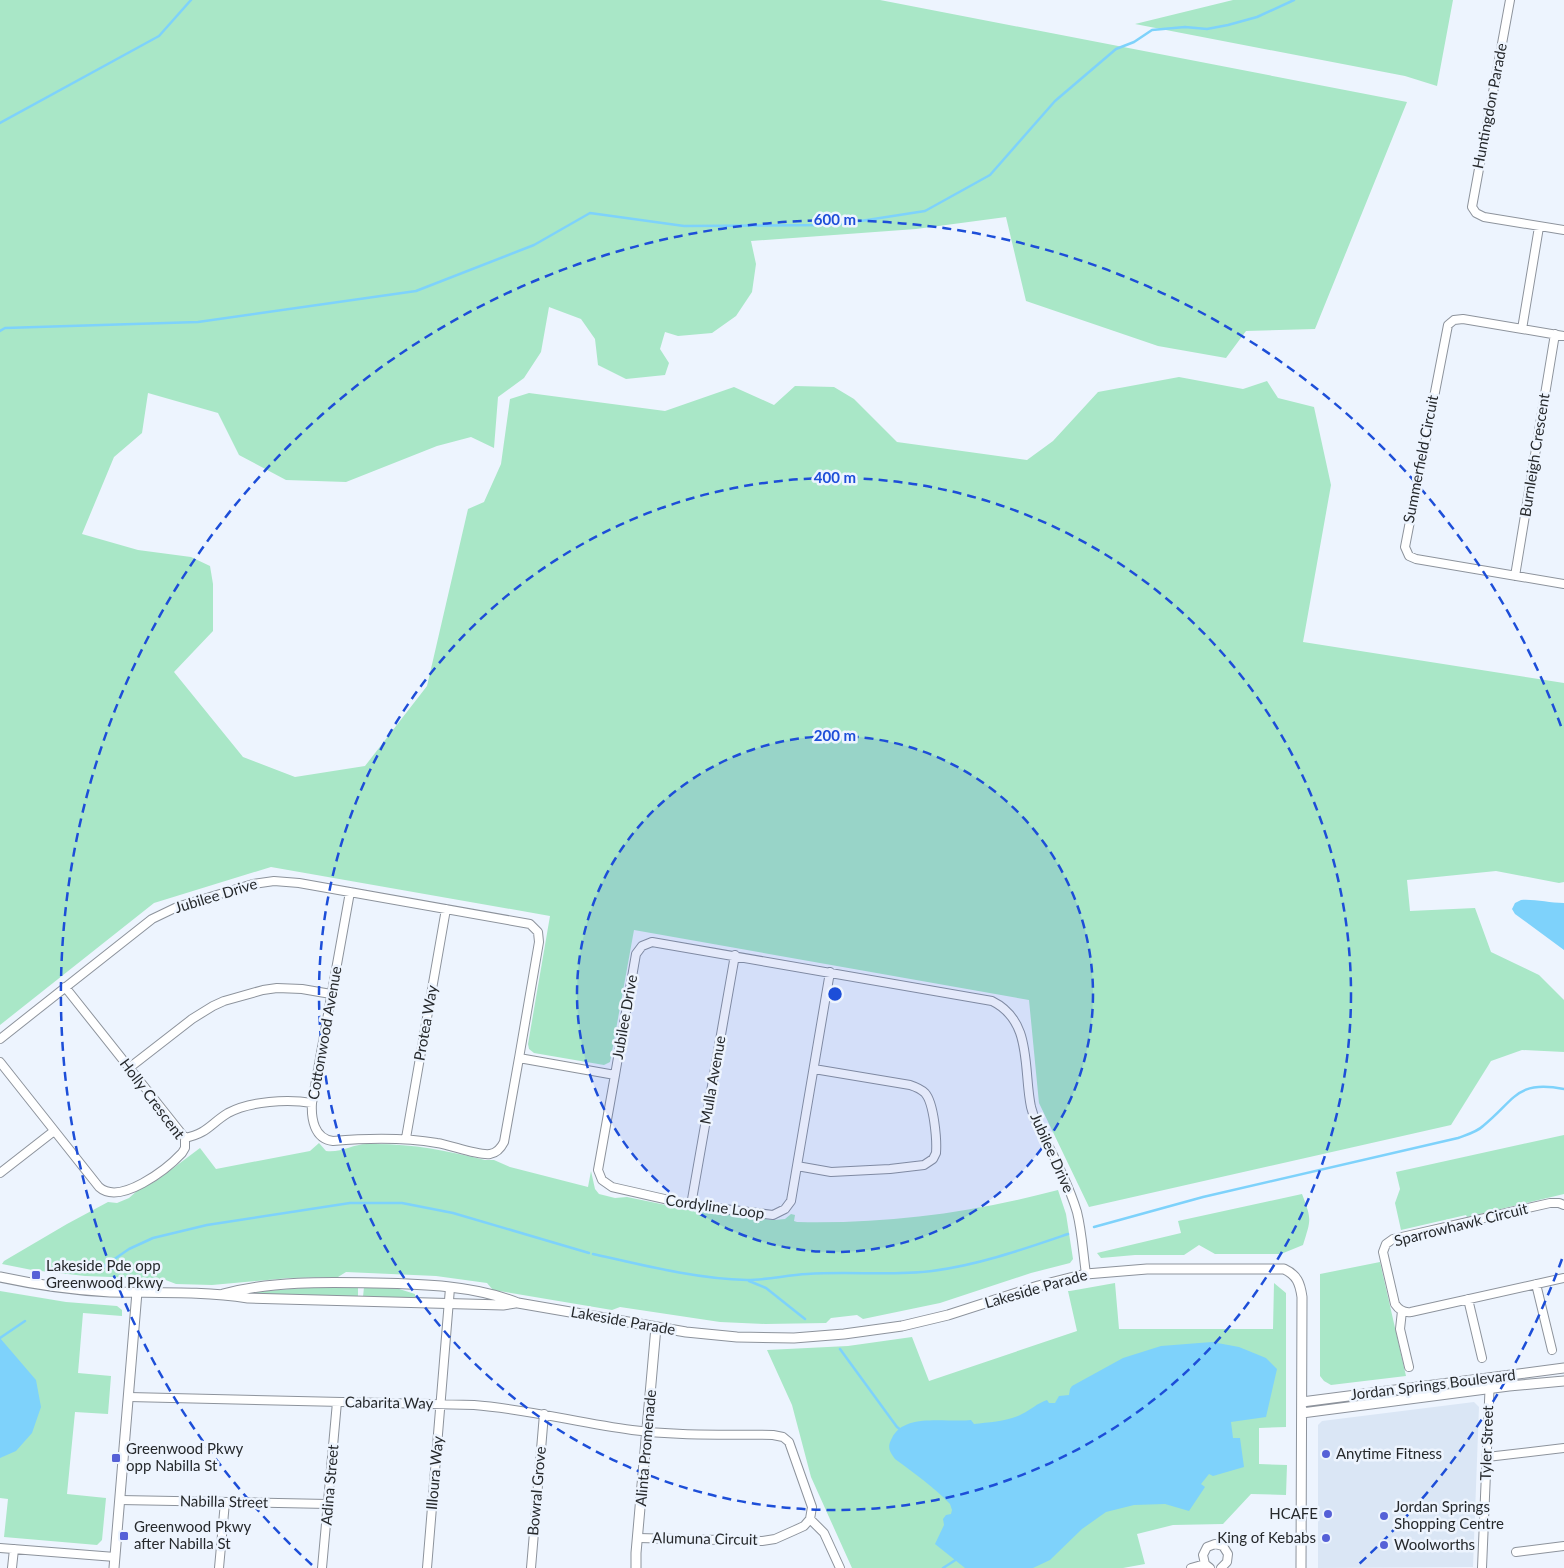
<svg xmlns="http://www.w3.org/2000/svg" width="1564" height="1568" viewBox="0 0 1564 1568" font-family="Lato,sans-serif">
<rect width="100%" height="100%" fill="#edf4fe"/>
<!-- built -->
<path fill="#dae6f5" d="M 1474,1402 L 1479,1407 L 1473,1567 L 1318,1568 L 1318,1425 L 1322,1421 Z"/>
<!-- green -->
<path fill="#a9e7c7" d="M 0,0 L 880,0 L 1407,102 L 1315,329 L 1246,331 L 1226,358 L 1158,346 L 1026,301 L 1006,217 L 916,229 L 751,241 L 756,264 L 752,292 L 736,316 L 712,333 L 678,336 L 665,332 L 660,349 L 669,363 L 665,375 L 626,379 L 598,365 L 595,339 L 581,319 L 549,307 L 541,352 L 524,378 L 498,397 L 494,448 L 471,437 L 437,446 L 346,482 L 286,480 L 239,455 L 218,413 L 148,393 L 142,433 L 114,457 L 82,534 L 138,550 L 191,557 L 210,566 L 213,584 L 213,631 L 174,672 L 243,757 L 295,777 L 365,766 L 427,686 L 468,509 L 484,502 L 501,464 L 510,399 L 529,393 L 665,411 L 734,387 L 774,405 L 795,386 L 834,387 L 854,399 L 897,442 L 1027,460 L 1053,441 L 1098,392 L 1179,377 L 1243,389 L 1267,381 L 1278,398 L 1314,407 L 1331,485 L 1303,642 L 1564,683 L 1564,882 L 1559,883 L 1496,871 L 1407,880 L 1410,911 L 1475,908 L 1491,952 L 1539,975 L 1564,1000 L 1564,1052 L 1522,1050 L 1491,1061 L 1451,1125 L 1089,1207 L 1039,1103 L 1029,1000 L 634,930 L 611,1057 L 610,1062 L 604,1065 L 534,1053 L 529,1049 L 528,1044 L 550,916 L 271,867 L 154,903 L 0,1025 Z
M 1233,0 L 1453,0 L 1437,86 L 1405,76 L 1135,24 Z
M 1564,1135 L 1564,1194 L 1467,1217 L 1466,1215 L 1401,1230 L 1395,1203 L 1400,1189 L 1396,1172 Z
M 319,1143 L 326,1151 C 341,1153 353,1144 367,1144 C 408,1143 446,1150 485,1160 L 494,1160 L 510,1167 L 588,1187 L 591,1171 L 595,1189 L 599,1194 L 615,1198 L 627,1197 L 695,1211 L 774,1220 L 785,1219 L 791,1214 L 795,1215 L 794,1221 L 797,1222 C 888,1224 970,1213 1058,1190 L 1066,1214 L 1073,1259 L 1070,1263 L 1031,1273 L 940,1303 L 863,1319 L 857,1315 L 831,1318 L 826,1323 L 765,1324 L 720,1322 L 620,1307 L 612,1310 L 493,1290 L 487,1283 L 436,1276 L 346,1272 L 338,1277 L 289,1278 L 212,1285 L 176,1284 L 163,1279 L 85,1276 L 32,1270 L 2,1264 L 4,1261 L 67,1224 L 108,1202 L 117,1203 L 129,1198 L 138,1190 L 156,1181 L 200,1148 L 216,1169 L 310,1151 Z
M 1302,1194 C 1312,1220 1311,1219 1303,1245 L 1281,1254 L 1215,1254 L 1199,1245 L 1184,1255 L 1135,1255 L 1101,1258 L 1097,1253 L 1181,1233 L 1178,1221 Z
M 1380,1262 L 1406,1376 L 1331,1385 L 1324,1381 L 1320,1376 L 1320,1274 Z
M 1115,1283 L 1119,1329 L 1273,1329 L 1274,1283 L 1286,1293 L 1286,1427 L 1259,1428 L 1259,1464 L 1287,1465 L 1286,1495 L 1251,1494 L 1223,1524 L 1173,1525 L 1137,1534 L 1145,1564 L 1123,1568 L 852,1568 L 811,1477 L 792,1405 L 767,1350 L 848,1346 L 912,1337 L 929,1381 L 1077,1331 L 1068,1291 L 1070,1291 Z
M 315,1287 L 358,1287 L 358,1297 L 254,1295 L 254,1292 Z
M 364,1287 L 396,1288 L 415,1294 L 415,1298 L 363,1297 Z
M 0,1291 L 66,1302 L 117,1306 L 122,1310 L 122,1316 L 83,1313 L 78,1373 L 111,1376 L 108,1414 L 75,1412 L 67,1494 L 106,1498 L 102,1540 L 97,1545 L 4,1537 L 8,1499 L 0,1498 Z"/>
<!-- water -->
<path fill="#7ed2fb" d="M 1521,900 C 1535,899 1549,903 1564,903 L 1564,950 L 1515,914 L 1512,909 L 1515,903 Z
M 0,1338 L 36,1380 L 41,1407 L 32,1433 L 16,1451 L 0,1458 Z
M 1212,1342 L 1239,1347 L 1266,1358 L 1277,1369 L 1266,1417 L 1231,1422 L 1233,1438 L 1240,1438 L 1244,1467 L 1213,1476 L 1209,1474 L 1201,1484 L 1205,1487 L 1189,1511 L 1165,1504 L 1134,1505 L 1106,1512 L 1082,1529 L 1050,1560 L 1033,1568 L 965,1568 L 935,1544 L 944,1525 L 943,1519 L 946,1515 L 951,1514 L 952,1510 L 950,1504 C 935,1488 914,1473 895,1459 C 889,1451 887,1447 892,1438 C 904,1412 948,1423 971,1420 L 974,1424 C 989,1422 1009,1421 1022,1414 C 1032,1409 1036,1404 1047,1400 L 1049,1403 L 1055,1403 L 1059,1396 L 1069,1395 L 1070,1389 L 1072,1386 L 1123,1358 L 1161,1346 Z"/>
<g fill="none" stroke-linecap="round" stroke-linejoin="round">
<!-- stream -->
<path stroke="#7ed2fb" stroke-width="2.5" d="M 0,123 L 159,36 L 191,0
M 0,331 L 5,328 L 198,322 L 416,291 L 534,245 L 590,213 L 684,226 L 835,225 L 925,211 L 990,175 L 1055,101 L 1116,49 L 1134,42 L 1152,30 L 1185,27 L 1207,29 L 1228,25 L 1257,17 L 1294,0
M 1094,1227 L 1203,1197 L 1458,1138 C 1466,1135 1477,1132 1483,1126 C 1516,1099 1516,1080 1564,1089
M 593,1254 C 642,1265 697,1279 747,1280 C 767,1280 787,1275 807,1274 C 849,1271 891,1276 932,1271 C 979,1265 1024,1249 1068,1234
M 97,1271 L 129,1249 L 153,1238 L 207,1225 L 350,1203 L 402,1203 L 453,1213 L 589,1253
M 749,1281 L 766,1288 L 805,1319
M 0,1338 L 25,1321
M 840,1349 L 897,1427 L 901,1430
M 943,1568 L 957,1559"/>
<!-- minor casing -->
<g stroke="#8d939c" stroke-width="10">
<path id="minor" d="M 1510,0 L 1472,207 L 1476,213 L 1484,217 L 1564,230
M 1522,329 L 1539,227
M 1564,336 L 1463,319 L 1454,320 L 1448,325 L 1405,547 L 1409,556 L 1416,559 L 1564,584
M 1515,576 L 1555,334
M 350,892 L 312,1103 C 311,1118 314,1139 333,1141 C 368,1138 402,1137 437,1143 C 451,1145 478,1156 490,1154 C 497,1153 501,1148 504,1142 L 519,1058
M 0,1039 L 152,919 L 177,907 L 253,884 L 274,881 L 299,883 L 530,924 L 538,932 L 539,942 L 519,1058 L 615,1075 L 636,954 L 642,946 L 652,942 L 992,1001 C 1033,1021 1023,1069 1031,1107 L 1034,1117 C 1049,1148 1067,1179 1077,1212 C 1082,1232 1083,1253 1086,1274
M 0,1062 L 99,1187 C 120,1206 167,1169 182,1153 L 185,1148 L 185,1138 L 65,987
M 129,1068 L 192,1019 L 213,1006 L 224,1001 L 263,990 L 277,988 L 302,989 L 331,994
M 615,1075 L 598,1170 L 602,1180 L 612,1187 L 691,1205 L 773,1215 L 785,1209 L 791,1201 L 830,972
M 185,1138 C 208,1133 210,1124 228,1113 C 250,1101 288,1099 312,1103
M 406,1138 L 446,909
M 797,1166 L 831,1172 L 890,1169 L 924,1165 L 933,1159 L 936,1153 C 937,1140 934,1103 925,1093 C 921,1089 916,1087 910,1085 L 814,1069
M 0,1173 L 54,1131
M 691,1205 L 735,955
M 1564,1205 L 1559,1203 L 1550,1203 L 1393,1239 L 1386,1244 L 1383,1252 L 1395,1304 C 1399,1310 1404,1313 1411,1312 L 1564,1278
M 1536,1284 L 1552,1350
M 1468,1299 L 1482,1358
M 1402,1311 L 1400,1329 L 1409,1367
M 129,1397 L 474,1405 C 527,1409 579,1423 632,1430 C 678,1436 726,1434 773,1435 L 783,1437 L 789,1442 L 812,1507 L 810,1519 L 804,1526 L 793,1531 L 775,1539 L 762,1541 L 638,1538
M 1487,1457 L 1564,1448
M 120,1500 L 328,1504
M 810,1519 L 824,1533 L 840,1568
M 0,1548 L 115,1557
M 1516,1552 L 1564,1546
M 12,1568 L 14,1549
M 219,1568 L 225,1502
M 322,1568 L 337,1402
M 427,1568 L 450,1288
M 531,1568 L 544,1414
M 1191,1568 L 1205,1564
M 1210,1568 L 1205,1564 L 1203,1555 L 1207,1547 L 1215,1544 L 1223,1546 L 1228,1554 L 1227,1562 L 1221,1568
M 1482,1568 L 1490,1378"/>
</g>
<!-- tertiary casing -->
<g stroke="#8d939c" stroke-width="11">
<path id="tertiary" d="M 0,1277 C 37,1285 73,1290 110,1292 C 156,1293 202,1291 248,1298 L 503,1305 L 515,1303
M 223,1294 C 272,1281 323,1282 374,1283 C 421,1284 474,1285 518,1303 L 686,1332 L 737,1337 L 794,1338 L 844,1334 L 902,1326 L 948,1315 L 1038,1286 L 1086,1274 L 1147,1269 L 1284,1269 C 1297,1275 1300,1283 1302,1297 L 1301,1568
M 1302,1402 L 1564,1368
M 1302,1413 L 1509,1386 L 1564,1381
M 114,1568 L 137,1292
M 636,1568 L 636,1553 L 656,1327"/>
</g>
<!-- minor -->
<use href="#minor" stroke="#fff" stroke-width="8"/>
<!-- tertiary -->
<use href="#tertiary" stroke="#fff" stroke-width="9"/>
</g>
<!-- distance rings -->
<circle cx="835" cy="994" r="258" fill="#1d4ed8" fill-opacity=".12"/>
<g fill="none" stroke="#1d4ed8" stroke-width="2.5" stroke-dasharray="9 6">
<circle cx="835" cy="994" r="258"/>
<circle cx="835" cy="994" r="516"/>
<path d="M1562 1259A774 774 0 0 1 1358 1565M312 1565A774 774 0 1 1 1562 729"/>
</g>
<!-- markers -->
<g fill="#5560d7" stroke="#edf4fe" stroke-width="2">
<rect x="31" y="1270" width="10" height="10" rx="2.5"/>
<circle cx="1326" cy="1454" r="5"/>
<rect x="111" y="1453" width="10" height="10" rx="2.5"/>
<circle cx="1328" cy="1514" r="5"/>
<circle cx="1384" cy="1516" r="5"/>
<rect x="119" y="1531" width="10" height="10" rx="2.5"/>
<circle cx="1326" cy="1538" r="5"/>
<circle cx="1384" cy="1545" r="5"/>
</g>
<g text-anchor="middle" stroke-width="5" stroke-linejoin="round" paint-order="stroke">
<!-- street labels -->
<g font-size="15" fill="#26292c" stroke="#edf4fe">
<text transform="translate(1490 106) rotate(-79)" y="5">Huntingdon Parade</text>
<text transform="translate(1535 455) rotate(-81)" y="5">Burnleigh Crescent</text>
<text transform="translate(1421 459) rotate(-79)" y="5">Summerfield Circuit</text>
<text transform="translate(216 896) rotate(-17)" y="5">Jubilee Drive</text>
<text transform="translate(625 1017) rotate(-80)" y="5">Jubilee Drive</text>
<text transform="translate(426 1023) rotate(-80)" y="5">Protea Way</text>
<text transform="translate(325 1033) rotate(-80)" y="5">Cottonwood Avenue</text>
<text transform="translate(713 1080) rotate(-80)" y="5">Mulla Avenue</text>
<text transform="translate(152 1099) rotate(53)" y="5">Holly Crescent</text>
<text transform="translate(1052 1153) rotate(66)" y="5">Jubilee Drive</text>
<text transform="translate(715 1207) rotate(8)" y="5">Cordyline Loop</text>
<text transform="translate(1461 1225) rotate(-14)" y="5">Sparrowhawk Circuit</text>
<text transform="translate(1036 1289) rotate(-16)" y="5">Lakeside Parade</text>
<text transform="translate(623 1321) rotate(10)" y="5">Lakeside Parade</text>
<text transform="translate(1433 1385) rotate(-7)" y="5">Jordan Springs Boulevard</text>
<text transform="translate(389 1403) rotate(1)" y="5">Cabarita Way</text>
<text transform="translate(1487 1443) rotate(-88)" y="5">Tyler Street</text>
<text transform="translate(646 1448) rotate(-85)" y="5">Alinta Promenade</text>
<text transform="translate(435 1473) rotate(-85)" y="5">Illoura Way</text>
<text transform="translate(330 1485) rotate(-85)" y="5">Adina Street</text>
<text transform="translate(537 1491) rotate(-85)" y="5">Bowral Grove</text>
<text transform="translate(224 1502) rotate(1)" y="5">Nabilla Street</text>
<text transform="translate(705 1539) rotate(1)" y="5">Alumuna Circuit</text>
</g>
<!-- poi labels -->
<g font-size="15" fill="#26292c" stroke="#edf4fe" text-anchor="start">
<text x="46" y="1271">Lakeside Pde opp<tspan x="46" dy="17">Greenwood Pkwy</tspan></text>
<text x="126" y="1454">Greenwood Pkwy<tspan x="126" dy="17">opp Nabilla St</tspan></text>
<text x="1336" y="1459">Anytime Fitness</text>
<text x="1394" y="1512">Jordan Springs<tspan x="1394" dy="17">Shopping Centre</tspan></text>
<text x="1318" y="1519" text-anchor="end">HCAFE</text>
<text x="134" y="1532">Greenwood Pkwy<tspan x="134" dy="17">after Nabilla St</tspan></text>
<text x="1316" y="1543" text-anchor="end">King of Kebabs</text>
<text x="1394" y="1550">Woolworths</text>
</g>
</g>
<circle cx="835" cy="994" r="8" fill="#1d4ed8" stroke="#edf4fe" stroke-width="2.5"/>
<g font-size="15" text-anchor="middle" font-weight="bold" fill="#1d4ed8" stroke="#edf4fe" stroke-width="5" stroke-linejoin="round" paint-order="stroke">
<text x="835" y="225">600 m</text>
<text x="835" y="483">400 m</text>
<text x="835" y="741">200 m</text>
</g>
</svg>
